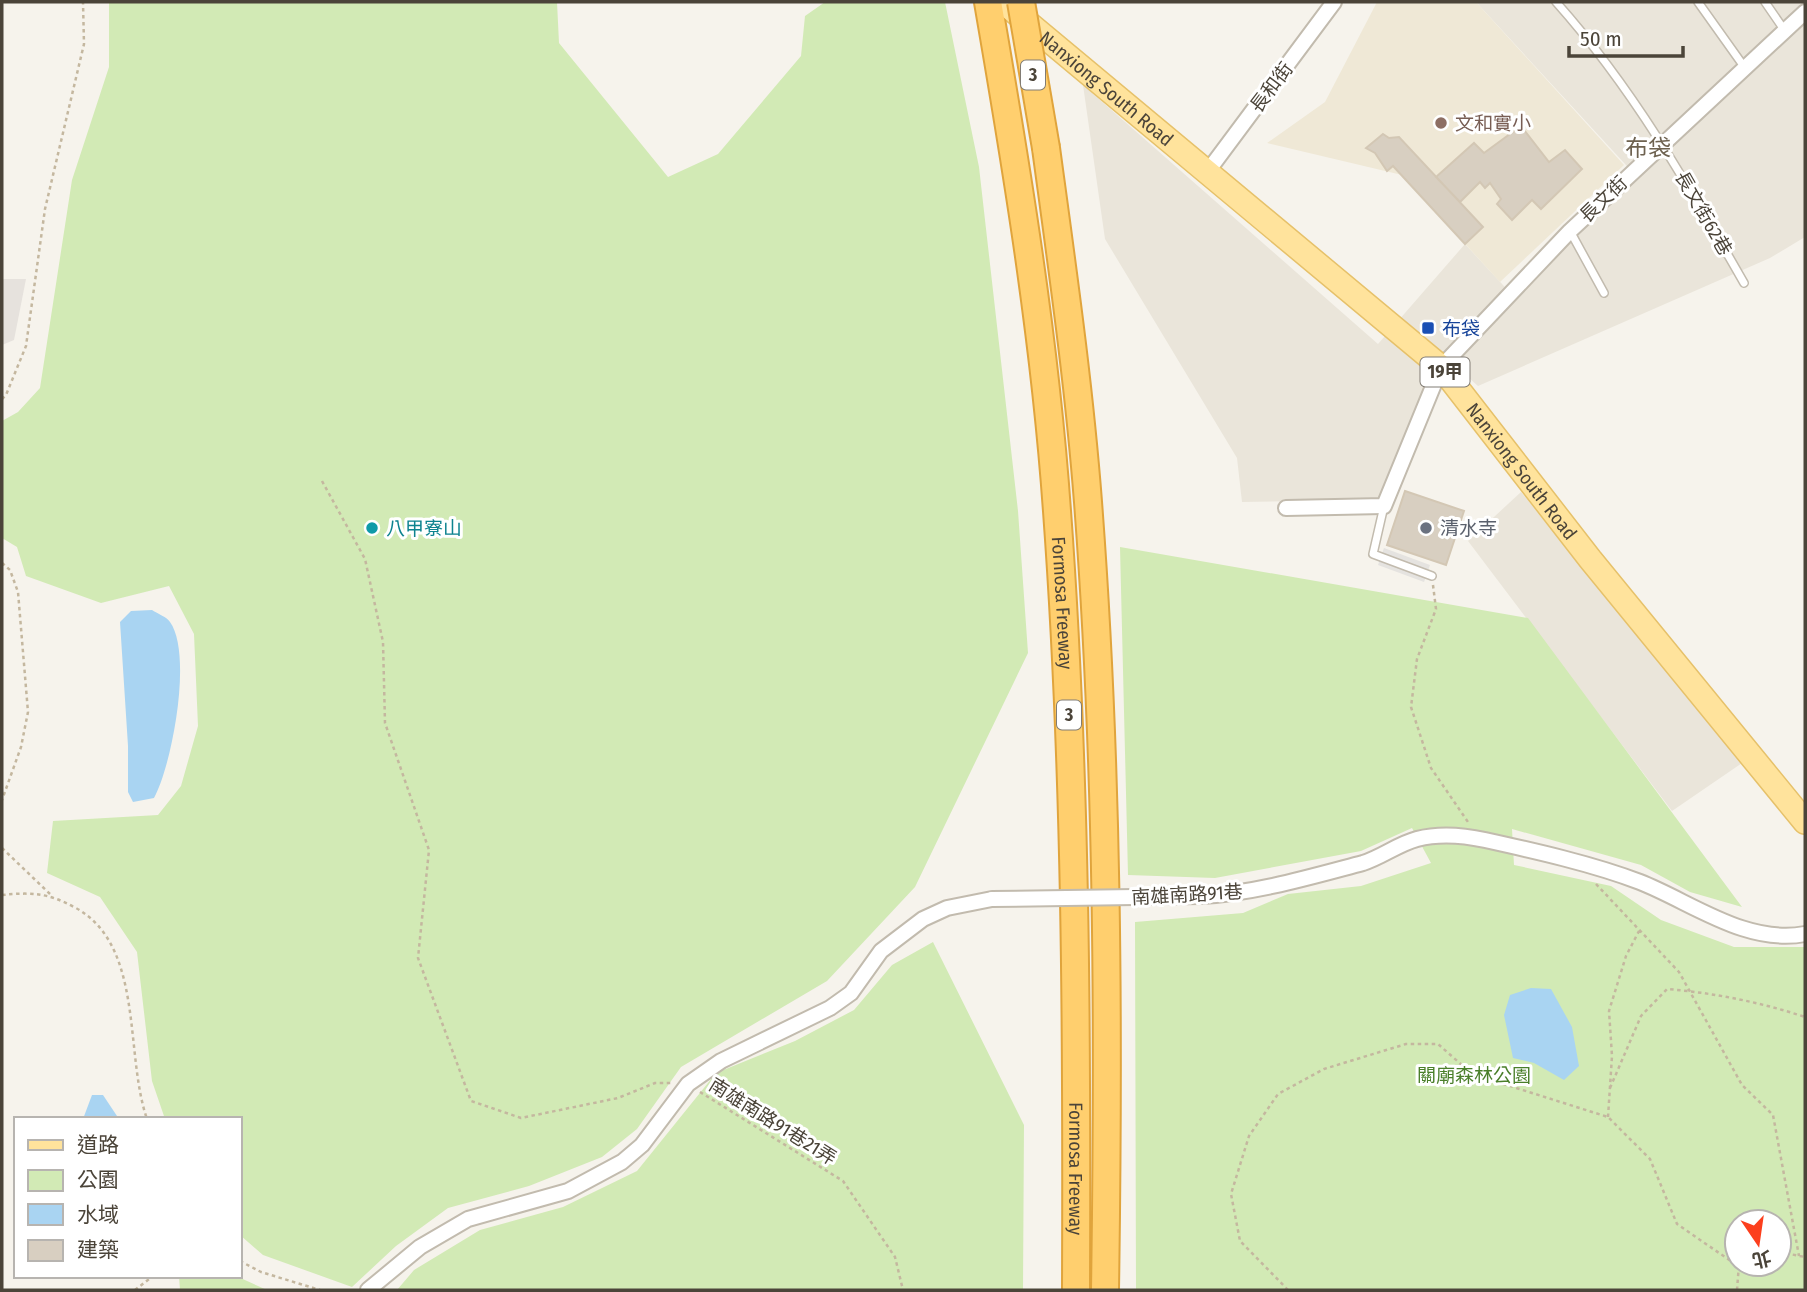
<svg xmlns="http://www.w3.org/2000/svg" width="1807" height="1292" viewBox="0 0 1807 1292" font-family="'Fira Sans Condensed','Noto Sans TC',sans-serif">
<rect width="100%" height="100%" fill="#f6f3ec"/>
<!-- residential -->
<path fill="#eae5da" d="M 1476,2 L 1805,2 L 1805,237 L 1770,258 L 1478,386 L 1442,354 L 1380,500 L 1242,502 L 1237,458 L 1105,239 L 1083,85 L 1378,344 L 1465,244 L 1515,298 L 1637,177 Z
M 1521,492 L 1745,761 L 1672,811 L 1468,541 Z"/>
<!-- industrial -->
<path fill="#e6e2dd" d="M 2,279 L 26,279 L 14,340 L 2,345 Z"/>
<!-- education -->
<path fill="#efe8d6" d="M 1377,2 L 1476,2 L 1624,165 L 1500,282 L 1402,175 L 1267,143 L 1325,102 Z"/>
<!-- green -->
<path fill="#d2eab5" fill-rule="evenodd" d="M 109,2 L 557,2 L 559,43 L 668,177 L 718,154 L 801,56 L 805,16 L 825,2 L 945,2 L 979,167 L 1018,511 L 1028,653 L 915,887 L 827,981 L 681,1067 L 637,1129 L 602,1157 L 529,1186 L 448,1208 L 396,1246 L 352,1287 L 263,1255 L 240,1235 L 240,1119 L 165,1119 L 152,1081 L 137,952 L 100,897 L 47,873 L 53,821 L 158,815 L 181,786 L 198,726 L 194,634 L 169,586 L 101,603 L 26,576 L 17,547 L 2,538 L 2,421 L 18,412 L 40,388 L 72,180 L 109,67 Z
M 1120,547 L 1528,618 L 1742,907 L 1690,892 L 1641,865 L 1512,829 L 1514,865 L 1611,886 L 1661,920 L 1734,947 L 1805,947 L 1805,1290 L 1136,1290 L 1135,922 L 1243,913 L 1288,894 L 1361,886 L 1431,863 L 1412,828 L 1361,851 L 1215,878 L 1128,875 ZM 1737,1222 L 1779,1222 L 1779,1264 L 1737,1264 Z
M 933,942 L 1024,1125 L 1023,1290 L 397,1290 L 414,1270 L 480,1230 L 563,1207 L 637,1171 L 716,1073 L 795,1041 L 854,1010 L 892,965 Z
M 179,1276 L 236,1276 L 267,1290 L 180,1290 Z"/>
<!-- parking -->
<path fill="#e5e3e0" d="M 1384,548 L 1430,565 L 1424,582 L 1378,565 Z"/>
<!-- water -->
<path fill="#a9d4f2" d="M 152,610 C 158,614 167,617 170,622 C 193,654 172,765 154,798 L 133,802 L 128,792 L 128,746 L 120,622 L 131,611 Z
M 1531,988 L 1551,989 L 1572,1027 L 1579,1066 L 1564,1080 L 1534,1063 L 1513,1058 L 1504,1015 L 1510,995 Z
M 92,1095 L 103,1095 L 119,1119 L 83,1119 Z"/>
<!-- building -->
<path fill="#d8cfc1" stroke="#d3c7b4" stroke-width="2" d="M 1521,126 L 1549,162 L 1565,150 L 1582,169 L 1541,209 L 1532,200 L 1512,220 L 1497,204 L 1501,199 L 1490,183 L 1485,188 L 1480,182 L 1460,202 L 1436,177 L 1474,143 L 1484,153 Z
M 1383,134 L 1389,138 L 1399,137 L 1483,227 L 1465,244 L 1393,166 L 1387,171 L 1375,153 L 1366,148 Z
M 1405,491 L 1464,511 L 1446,565 L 1387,545 Z"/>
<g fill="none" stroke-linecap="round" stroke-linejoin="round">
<!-- lane casing -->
<g stroke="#c2bbae" stroke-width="10">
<path id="lane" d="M 1556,2 C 1632,87 1688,185 1744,283
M 1698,2 L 1745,68
M 1765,2 L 1785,31
M 1570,231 L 1604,293
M 1384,506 L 1373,554 L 1432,576"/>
</g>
<!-- street casing -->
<g stroke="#c2bbae" stroke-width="18">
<path id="street" d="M 1208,171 L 1334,2
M 1286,508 L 1384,506 L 1441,367 L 1570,231 L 1805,12
M 1202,896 C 1256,893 1310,877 1363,863 C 1382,857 1398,844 1417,839 C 1440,833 1462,835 1485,840 C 1535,851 1593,864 1640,882 C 1691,902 1746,945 1805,934
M 368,1290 L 420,1247 L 468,1219 L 568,1191 L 622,1162 L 642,1145 L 688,1084 L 721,1061 L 830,1008 L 851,993 L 881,951 L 923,919 L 947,908 L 992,899"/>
</g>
<!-- primary casing -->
<g stroke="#e6c16a" stroke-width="26">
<g id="primary">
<path id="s1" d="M 1003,2 L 1441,367 L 1590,559 L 1805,822"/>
</g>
</g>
<!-- highway casing -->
<g stroke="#e0a43c" stroke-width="30">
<g id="highway">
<path id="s2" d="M 988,2 C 1017,170 1045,340 1057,511 C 1076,770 1077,1030 1076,1290"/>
<path d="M 1046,148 C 1062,266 1079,384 1088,502 C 1108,764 1109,1028 1105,1290"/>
</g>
</g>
<!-- path -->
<path stroke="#c4b79f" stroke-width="2.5" stroke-dasharray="3.5 3.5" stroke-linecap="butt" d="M 2,399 L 6,395 L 26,346 L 45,209 L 84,44 L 83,2
M 322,481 L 365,559 L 383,642 L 385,723 L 429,850 L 418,958 L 471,1101 L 521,1118 L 618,1098 L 655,1083 L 671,1083
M 2,563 L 10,570 L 18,592 L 28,712 L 21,747 L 2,800
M 1433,585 L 1436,609 L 1417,659 L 1411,707 L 1431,768 L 1468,822
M 2,848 L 50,894
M 1596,884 L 1679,972 L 1742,1085 L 1773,1115 L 1799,1256
M 2,895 C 32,892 48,893 74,907 C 145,944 124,1053 147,1119
M 1610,1088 L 1641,1016 L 1667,989 C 1714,993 1760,1002 1805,1017
M 700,1092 L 843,1181 L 895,1257 L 903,1290
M 1608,1117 L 1612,1056 L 1609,1011 L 1626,956 L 1639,931
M 1779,1252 L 1805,1257
M 240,1261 L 261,1272 L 320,1290
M 135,1290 L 153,1276
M 1288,1290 L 1240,1241 L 1231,1194 L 1249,1136 L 1278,1094 L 1324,1069 L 1406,1044 L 1438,1044 L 1472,1074 L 1608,1117 L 1650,1159 L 1677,1224 L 1738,1266
M 1737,1290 L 1739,1264"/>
<!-- lane -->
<use href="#lane" stroke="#fff" stroke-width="7"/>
<!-- street -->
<use href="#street" stroke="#fff" stroke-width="14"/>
<!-- primary -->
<use href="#primary" stroke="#ffe39c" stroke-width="23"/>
<!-- highway -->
<use href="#highway" stroke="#ffcf6e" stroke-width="26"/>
<!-- street-bridge casing -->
<g stroke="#c2bbae" stroke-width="18" stroke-linecap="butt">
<path id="street-bridge" d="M 992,899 L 1202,896"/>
</g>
<!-- highway-bridge casing -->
<g stroke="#e0a43c" stroke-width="30" stroke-linecap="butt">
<path id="highway-bridge" d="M 1021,2 L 1046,148"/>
</g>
<!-- street-bridge -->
<use href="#street-bridge" stroke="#fff" stroke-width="14"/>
<!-- highway-bridge -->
<use href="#highway-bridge" stroke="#ffcf6e" stroke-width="26"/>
</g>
<!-- markers -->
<circle fill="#8d6e63" stroke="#fff" stroke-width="2.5" cx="1441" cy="123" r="7"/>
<rect fill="#1a4fb4" stroke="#fff" stroke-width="2.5" x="1421" y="321" width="14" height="14" rx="3.5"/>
<circle fill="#0f9aa8" stroke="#fff" stroke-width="2.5" cx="372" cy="528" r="7"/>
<circle fill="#6b7280" stroke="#fff" stroke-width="2.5" cx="1426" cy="528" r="7"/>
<g text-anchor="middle" stroke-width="6" stroke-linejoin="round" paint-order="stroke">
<!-- shield labels -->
<g fill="#fff" stroke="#817c74" stroke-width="2">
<rect x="1021" y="60.5" width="24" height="29" rx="5"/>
<rect x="1420.5" y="357.5" width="49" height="29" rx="5"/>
<rect x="1057" y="700.5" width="24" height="29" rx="5"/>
</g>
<g font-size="18" font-weight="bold" fill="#4b4439">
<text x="1033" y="81">3</text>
<text x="1445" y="378">19甲</text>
<text x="1069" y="721">3</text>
</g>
<!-- street labels -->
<g font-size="19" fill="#4b4439" stroke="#fff">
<text transform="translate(1271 87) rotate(-53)" y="7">長和街</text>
<text dy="7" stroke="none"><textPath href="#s1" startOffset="135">Nanxiong South Road</textPath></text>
<text transform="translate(1603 199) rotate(-44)" y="7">長文街</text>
<text transform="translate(1704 213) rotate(60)" y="7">長文街62巷</text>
<text dy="7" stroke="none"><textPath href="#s1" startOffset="702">Nanxiong South Road</textPath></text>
<text dy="7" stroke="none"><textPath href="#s2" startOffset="606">Formosa Freeway</textPath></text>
<text transform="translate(1187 894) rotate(-3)" y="7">南雄南路91巷</text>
<text transform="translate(773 1121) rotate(32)" y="7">南雄南路91巷21弄</text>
<text dy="7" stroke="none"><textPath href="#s2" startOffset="1172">Formosa Freeway</textPath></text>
</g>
<!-- education labels -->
<g font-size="19" fill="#785e54" stroke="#fff" text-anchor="start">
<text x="1455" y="130">文和實小</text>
</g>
<!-- transit labels -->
<g font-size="19" fill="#164399" stroke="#fff" text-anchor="start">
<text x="1442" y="335">布袋</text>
</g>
<!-- culture labels -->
<g font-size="19" fill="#0d838f" stroke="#fff" text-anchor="start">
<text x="386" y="535">八甲寮山</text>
</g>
<!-- worship labels -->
<g font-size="19" fill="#5b616d" stroke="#fff" text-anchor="start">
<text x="1440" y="535">清水寺</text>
</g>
<!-- park labels -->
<g font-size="19" fill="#4a7f2a" stroke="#fff">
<text x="1474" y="1082">關廟森林公園</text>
</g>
<!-- quarter labels -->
<g font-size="23" fill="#6e6250" stroke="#fff">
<text x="1648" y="156">布袋</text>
</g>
</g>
<!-- border -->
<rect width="1807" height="1292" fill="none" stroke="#4b4439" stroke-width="7"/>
<!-- legend -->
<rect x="14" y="1117" width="228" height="161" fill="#ffffff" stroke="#b7b4b0" stroke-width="2"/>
<rect x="28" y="1140" width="35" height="10" fill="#ffe39c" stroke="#b7b4b0" stroke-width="2"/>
<text x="77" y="1152" font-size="21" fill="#4b4439">道路</text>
<rect x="28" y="1170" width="35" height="21" fill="#d2eab5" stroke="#b7b4b0" stroke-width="2"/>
<text x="77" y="1187" font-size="21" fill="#4b4439">公園</text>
<rect x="28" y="1204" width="35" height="21" fill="#a9d4f2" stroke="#b7b4b0" stroke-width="2"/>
<text x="77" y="1222" font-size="21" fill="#4b4439">水域</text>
<rect x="28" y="1240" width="35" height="21" fill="#d8cfc1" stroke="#b7b4b0" stroke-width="2"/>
<text x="77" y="1257" font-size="21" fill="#4b4439">建築</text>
<!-- north arrow -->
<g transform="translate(1758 1243) rotate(167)"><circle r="33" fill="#ffffff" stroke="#b7b4b0" stroke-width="2"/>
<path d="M0-5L12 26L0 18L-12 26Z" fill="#fc3f1d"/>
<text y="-10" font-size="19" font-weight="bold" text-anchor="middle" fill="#4b4439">北</text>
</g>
<!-- scale -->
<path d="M1569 46v10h114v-10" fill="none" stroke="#4b4439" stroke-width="3.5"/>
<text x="1580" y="46" font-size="21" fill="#4b4439" stroke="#ffffff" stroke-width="5" paint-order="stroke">50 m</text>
</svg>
